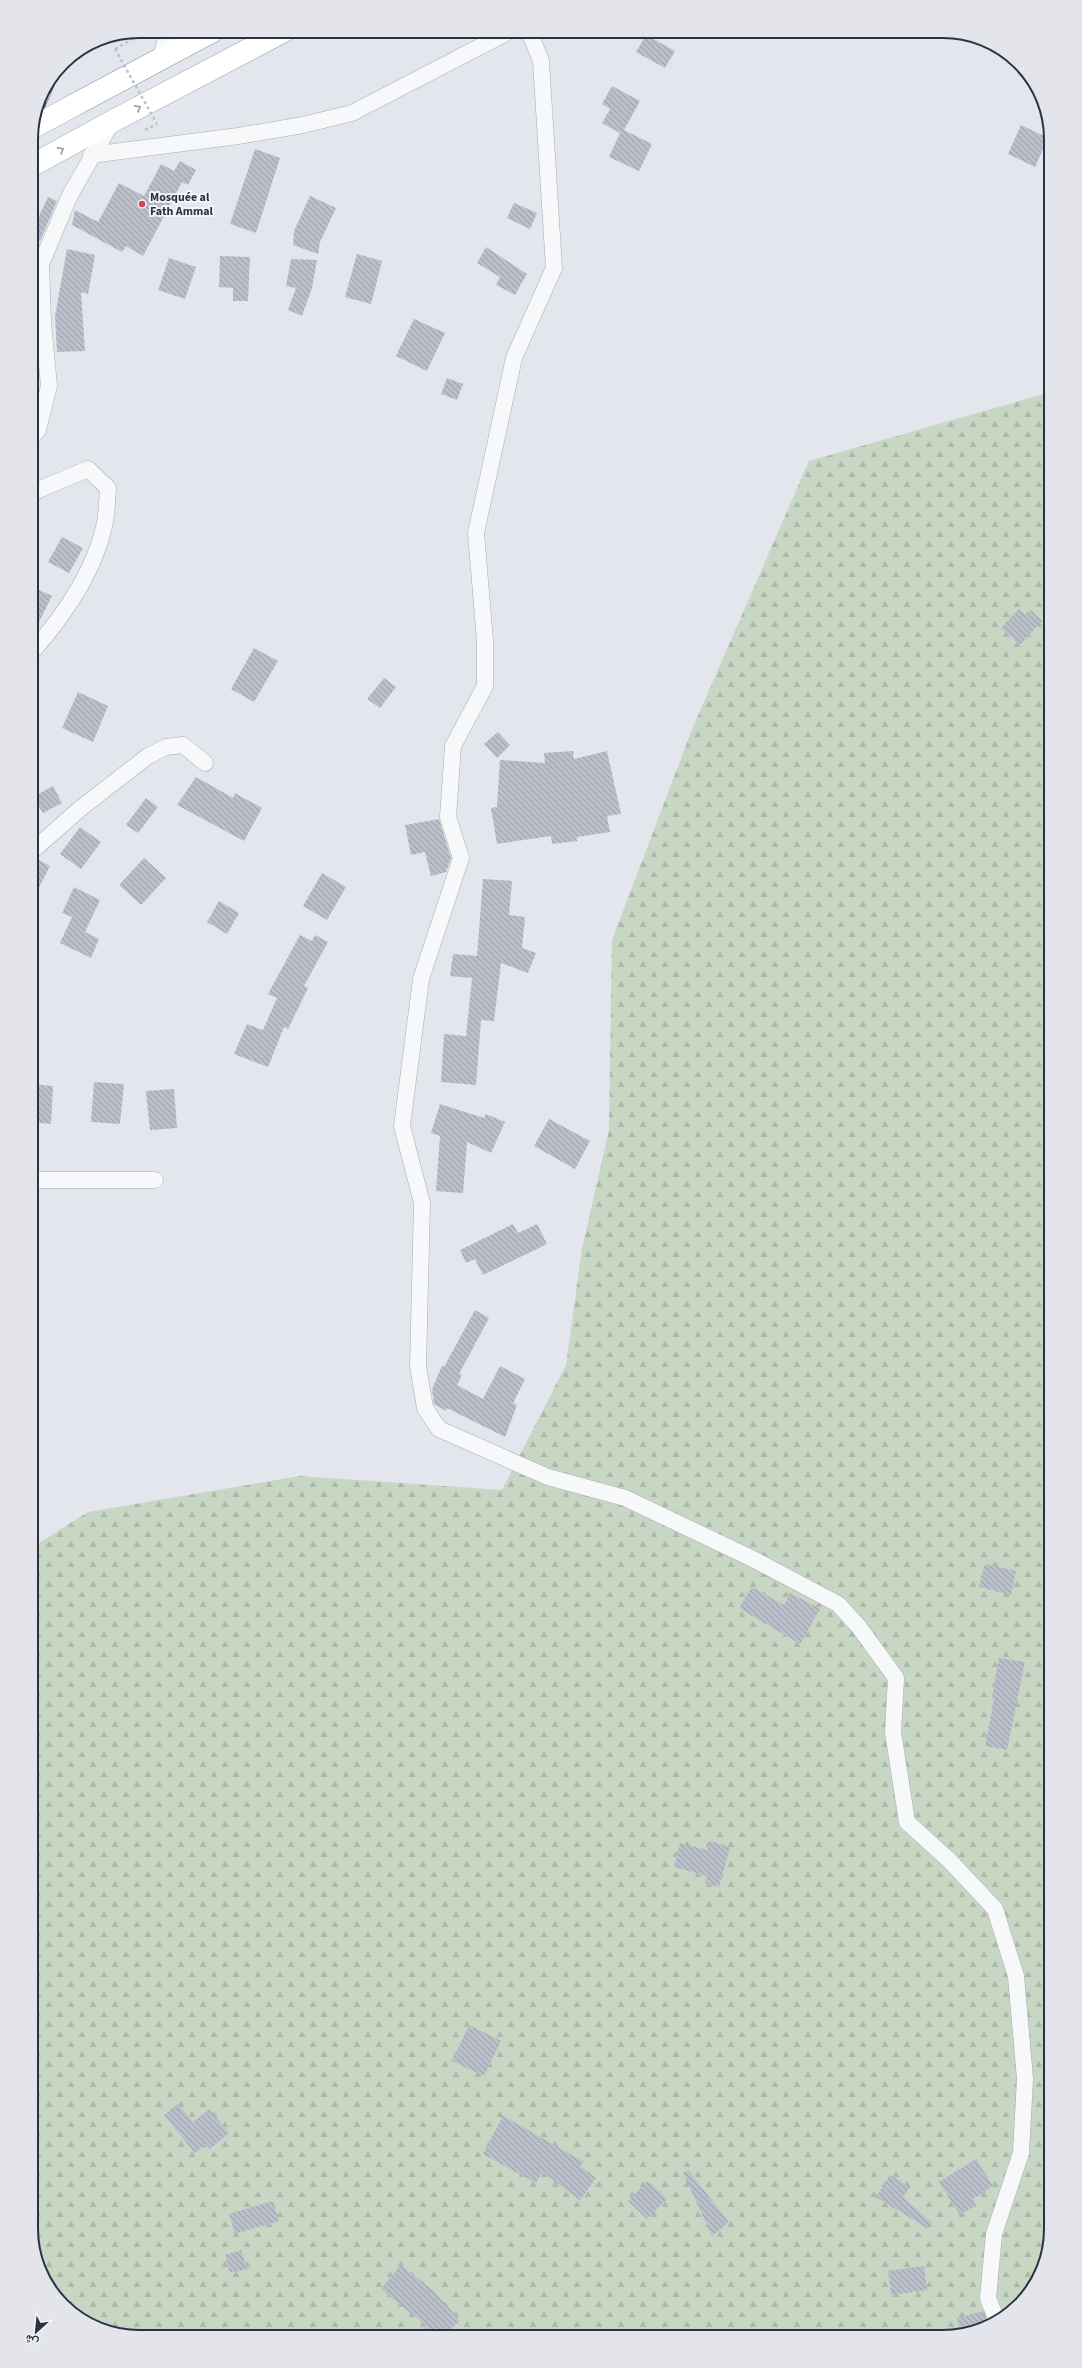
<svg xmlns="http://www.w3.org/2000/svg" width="1082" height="2368" viewBox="0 0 1082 2368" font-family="'Source Sans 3',Vazirmatn,sans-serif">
<defs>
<pattern id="forest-firs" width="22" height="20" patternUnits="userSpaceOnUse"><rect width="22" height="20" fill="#c8d6c4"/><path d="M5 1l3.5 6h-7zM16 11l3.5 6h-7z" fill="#acb8aa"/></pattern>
<pattern id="building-back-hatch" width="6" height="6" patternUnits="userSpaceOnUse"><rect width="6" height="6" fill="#babfca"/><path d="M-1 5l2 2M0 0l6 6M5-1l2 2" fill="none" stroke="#979ca6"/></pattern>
</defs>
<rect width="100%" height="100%" fill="#e3e6ec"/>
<!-- forest -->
<path fill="url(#forest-firs)" d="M 1051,392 L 1051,2230 L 1033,2289 L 1009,2315 L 978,2331 L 943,2337 L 131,2337 L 73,2315 L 37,2264 L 31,2229 L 31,1548 L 88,1512 L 300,1476 L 502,1490 L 566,1365 L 582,1249 L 609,1130 L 612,940 L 693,727 L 809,461 Z"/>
<!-- building -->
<path fill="url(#building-back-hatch)" d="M 646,35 L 675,51 L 665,68 L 636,52 Z
M 612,86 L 640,101 L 624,130 L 652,144 L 639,171 L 609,157 L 620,133 L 602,123 L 610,109 L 602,104 Z
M 1021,125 L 1048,138 L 1035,167 L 1008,154 Z
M 255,149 L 280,158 L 256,233 L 230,224 Z
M 180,161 L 196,170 L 188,185 L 182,182 L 143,256 L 126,246 L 122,252 L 72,225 L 75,210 L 98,222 L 119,183 L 144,196 L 161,164 L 174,171 Z
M 310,196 L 336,208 L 320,242 L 318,254 L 293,245 L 294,231 Z
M 48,197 L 57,201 L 40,241 L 31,237 L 31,233 Z
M 514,203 L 537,213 L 530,229 L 507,218 Z
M 486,247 L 527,274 L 515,295 L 496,285 L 500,277 L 477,263 Z
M 67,249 L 95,255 L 88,294 L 81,292 L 85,351 L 57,352 L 55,316 Z
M 357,254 L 382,261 L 371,304 L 345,297 Z
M 220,256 L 250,257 L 248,301 L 233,301 L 233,288 L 219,287 Z
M 169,258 L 196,267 L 185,299 L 158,290 Z
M 291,259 L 317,260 L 312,288 L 302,316 L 288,310 L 296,288 L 286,286 Z
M 414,319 L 445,333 L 427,371 L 396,356 Z
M 447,378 L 463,384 L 457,400 L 441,394 Z
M 62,537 L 83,548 L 69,573 L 48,562 Z
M 31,586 L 52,596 L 31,638 Z
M 1019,609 L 1026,615 L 1031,610 L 1042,621 L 1020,645 L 1001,628 Z
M 254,648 L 278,661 L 254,702 L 231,689 Z
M 384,678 L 396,687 L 380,708 L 367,699 Z
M 78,692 L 108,706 L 93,742 L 62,728 Z
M 498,732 L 510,745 L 497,758 L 484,744 Z
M 573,751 L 574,759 L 607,751 L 621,814 L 607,816 L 610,832 L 577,837 L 577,841 L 552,844 L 551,836 L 497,844 L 491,808 L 497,807 L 500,760 L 545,763 L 544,753 Z
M 196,777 L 233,798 L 235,793 L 262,808 L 244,841 L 177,805 Z
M 53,786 L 62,803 L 43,813 L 33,797 Z
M 146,798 L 158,807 L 138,833 L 126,825 Z
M 439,819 L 451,858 L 446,872 L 431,876 L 425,852 L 411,855 L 405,825 Z
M 80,827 L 101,842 L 81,869 L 60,854 Z
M 144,858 L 166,878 L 141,905 L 119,885 Z
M 37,859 L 50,866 L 31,903 L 31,861 Z
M 322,873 L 346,887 L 327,920 L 303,906 Z
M 483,879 L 512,881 L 509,915 L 525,917 L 522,948 L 536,953 L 528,973 L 501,963 L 494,1021 L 481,1020 L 476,1085 L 441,1082 L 444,1034 L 466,1036 L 472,978 L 450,976 L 453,954 L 477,956 Z
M 74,887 L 100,900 L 85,932 L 99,939 L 91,958 L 60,943 L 72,917 L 62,913 Z
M 219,901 L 239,913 L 227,934 L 207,922 Z
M 300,935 L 312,941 L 315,935 L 328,942 L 304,986 L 308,988 L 288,1029 L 284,1027 L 268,1067 L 234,1054 L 247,1024 L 263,1030 L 277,998 L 268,994 Z
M 94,1082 L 124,1084 L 120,1124 L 91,1122 Z
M 31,1084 L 53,1086 L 51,1124 L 31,1122 Z
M 174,1089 L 177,1128 L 150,1130 L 146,1091 Z
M 440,1104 L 484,1118 L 486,1114 L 505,1122 L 491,1153 L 467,1142 L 463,1193 L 436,1191 L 440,1136 L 431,1133 Z
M 549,1119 L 590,1141 L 575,1169 L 534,1146 Z
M 513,1224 L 518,1233 L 537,1224 L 547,1244 L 483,1275 L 475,1259 L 466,1263 L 460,1250 Z
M 475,1310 L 489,1318 L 459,1374 L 462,1375 L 457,1385 L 483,1399 L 500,1366 L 525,1379 L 513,1403 L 517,1405 L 505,1437 L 447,1408 L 446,1411 L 434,1404 L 432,1389 L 442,1366 L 444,1367 Z
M 985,1564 L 1016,1571 L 1011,1595 L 979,1587 Z
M 752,1587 L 784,1605 L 790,1593 L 820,1609 L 800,1644 L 739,1608 Z
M 999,1658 L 1025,1662 L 1007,1750 L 985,1746 L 994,1699 L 992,1698 Z
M 710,1841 L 730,1847 L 719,1887 L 705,1883 L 707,1876 L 674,1867 L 680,1843 L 707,1850 Z
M 469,2025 L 501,2041 L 484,2076 L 452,2061 Z
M 178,2104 L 193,2122 L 209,2109 L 229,2133 L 210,2149 L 206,2144 L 195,2153 L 164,2115 Z
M 503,2116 L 584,2162 L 580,2166 L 596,2178 L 580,2200 L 542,2172 L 536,2183 L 483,2154 Z
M 976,2159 L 993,2186 L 973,2199 L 976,2205 L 960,2215 L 939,2182 Z
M 688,2170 L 729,2222 L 712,2236 L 683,2173 Z
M 890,2175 L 910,2187 L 903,2197 L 932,2223 L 928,2229 L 876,2197 Z
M 648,2181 L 667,2199 L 647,2219 L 628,2201 Z
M 273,2201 L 279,2221 L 235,2234 L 229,2214 Z
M 241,2250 L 247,2269 L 230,2273 L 225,2255 Z
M 401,2265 L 435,2292 L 460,2321 L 442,2337 L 413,2337 L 428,2327 L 381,2289 Z
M 924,2266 L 927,2290 L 891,2295 L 888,2271 Z
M 983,2311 L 989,2325 L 978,2331 L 961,2334 L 957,2318 Z"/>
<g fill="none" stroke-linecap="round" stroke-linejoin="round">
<!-- minor casing -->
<g stroke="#a8adb7" stroke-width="17">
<path id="minor" d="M 529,31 L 541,61 L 554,268 L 514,358 L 476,533 L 485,641 L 485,686 L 453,746 L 448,817 L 461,858 L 421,979 L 402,1126 L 422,1203 L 418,1366 L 425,1408 L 439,1429 L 548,1477 L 625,1498 L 753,1559 L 838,1604 L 859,1627 L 896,1678 L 893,1732 L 907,1822 L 949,1860 L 995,1909 L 1016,1976 L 1025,2079 L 1021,2153 L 994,2234 L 988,2298 L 997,2321
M 161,57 L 168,31
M 91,155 L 238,136 L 303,125 L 352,113 L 510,31
M 31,437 L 38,430 L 49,386 L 43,322 L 41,264 L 70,195 L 112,122
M 31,653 C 63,617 93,575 104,527 C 107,515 107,501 108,488 L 88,469 L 38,490 L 31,495
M 31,852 L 81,808 L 148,756 L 166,747 L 183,745 L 205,763
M 31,1180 L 155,1180"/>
</g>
<!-- trunk casing -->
<g stroke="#8a93a3" stroke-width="23">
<path id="trunk" d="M 78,103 L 213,31
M 31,166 L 113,121 L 284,31"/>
</g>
<!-- path -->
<path stroke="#bec1c7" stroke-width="2.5" stroke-dasharray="3 3" stroke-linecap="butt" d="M 115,49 L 141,34
M 145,130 L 157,124"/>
<!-- minor -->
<use href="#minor" stroke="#f7f8fa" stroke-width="16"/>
<!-- trunk -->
<use href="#trunk" stroke="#fff" stroke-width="22"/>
<!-- rail casing -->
<g stroke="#7c8596" stroke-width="4.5">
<path id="rail" d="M 31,135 L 60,67"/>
</g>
<!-- rail -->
<use href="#rail" stroke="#f3f5f9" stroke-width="3" stroke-dasharray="9" stroke-linecap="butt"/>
<!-- trunk-bridge casing -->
<g stroke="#8a93a3" stroke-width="23" stroke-linecap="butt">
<path id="trunk-bridge" d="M 32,128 L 78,103"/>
</g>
<!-- path-bridge -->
<path stroke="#bec1c7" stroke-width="2.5" stroke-dasharray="3 3" stroke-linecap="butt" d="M 115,49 L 157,124"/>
<!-- trunk-bridge -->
<use href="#trunk-bridge" stroke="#fff" stroke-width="22"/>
</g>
<!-- one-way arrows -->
<defs><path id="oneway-chevron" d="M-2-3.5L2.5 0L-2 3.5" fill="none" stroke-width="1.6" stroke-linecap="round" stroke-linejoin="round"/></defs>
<g stroke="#9499a2">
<use href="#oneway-chevron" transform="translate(138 108) rotate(-28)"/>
<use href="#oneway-chevron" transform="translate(61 150) rotate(-29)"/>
</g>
<!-- markers -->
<circle fill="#d34656" stroke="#f3f5f9" stroke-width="1.5" cx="142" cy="204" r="4"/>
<g text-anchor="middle" stroke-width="4" stroke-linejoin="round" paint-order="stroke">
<!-- poi labels -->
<g font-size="12" font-weight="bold" fill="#2a3345" stroke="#f3f5f9" text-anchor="start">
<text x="150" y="201">Mosquée al<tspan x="150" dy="14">Fath Ammal</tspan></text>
</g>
</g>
<!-- crop -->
<path d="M0 0H1082V2368H0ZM139 38H943A101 101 0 0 1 1044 139V2229A101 101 0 0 1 943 2330H139A101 101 0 0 1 38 2229V139A101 101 0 0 1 139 38Z" fill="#e3e5eb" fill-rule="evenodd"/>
<path fill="none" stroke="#2a3345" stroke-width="2" d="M139 38H943A101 101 0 0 1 1044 139V2229A101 101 0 0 1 943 2330H139A101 101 0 0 1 38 2229V139A101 101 0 0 1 139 38Z"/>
<!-- north arrow -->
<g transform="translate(36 2332) rotate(207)" stroke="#f3f5f9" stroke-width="3" paint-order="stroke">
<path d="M0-3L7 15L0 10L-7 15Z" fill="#2a3345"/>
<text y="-6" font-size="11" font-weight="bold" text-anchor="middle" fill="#2a3345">ش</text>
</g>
</svg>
